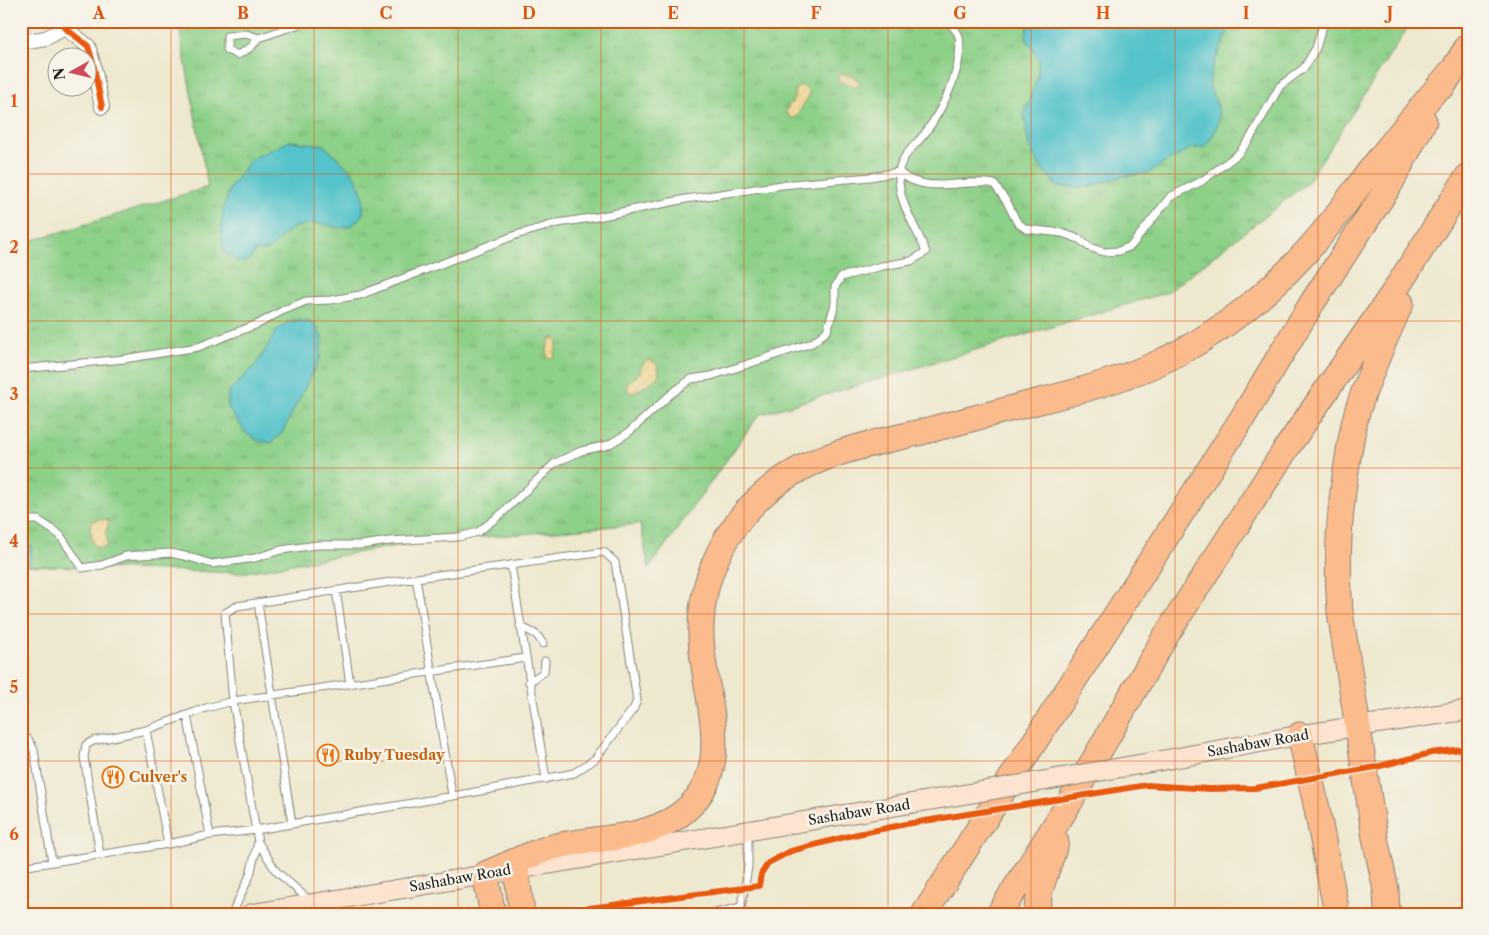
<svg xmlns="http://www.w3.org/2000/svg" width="1489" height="935" viewBox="0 0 1489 935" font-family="'Libre Caslon Text',serif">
<defs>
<pattern id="grass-tufts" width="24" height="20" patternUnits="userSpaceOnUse" patternTransform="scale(1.25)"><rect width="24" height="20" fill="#8dd088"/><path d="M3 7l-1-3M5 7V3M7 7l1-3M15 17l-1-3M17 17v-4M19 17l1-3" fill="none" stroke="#79b275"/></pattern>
<pattern id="sand-dots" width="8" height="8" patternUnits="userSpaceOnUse" patternTransform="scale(1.25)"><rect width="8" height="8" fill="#eeda9e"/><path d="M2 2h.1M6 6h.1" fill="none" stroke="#ccba88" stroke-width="1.8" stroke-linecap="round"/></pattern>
</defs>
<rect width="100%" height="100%" fill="#f7f3e8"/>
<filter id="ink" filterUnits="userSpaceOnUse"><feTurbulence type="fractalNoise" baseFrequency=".02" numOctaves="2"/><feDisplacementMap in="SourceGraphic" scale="10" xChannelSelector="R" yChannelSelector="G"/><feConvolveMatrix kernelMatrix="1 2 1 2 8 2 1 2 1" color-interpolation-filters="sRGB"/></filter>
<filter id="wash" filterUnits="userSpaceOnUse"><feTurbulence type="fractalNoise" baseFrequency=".0096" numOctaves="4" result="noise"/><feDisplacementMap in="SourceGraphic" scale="20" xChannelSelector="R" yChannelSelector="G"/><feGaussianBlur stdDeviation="1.12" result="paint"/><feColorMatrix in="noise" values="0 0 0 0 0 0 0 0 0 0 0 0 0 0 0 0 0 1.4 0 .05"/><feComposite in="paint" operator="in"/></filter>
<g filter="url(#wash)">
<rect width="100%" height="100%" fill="#eee8cf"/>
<!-- grass -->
<path fill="url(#grass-tufts)" stroke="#547652" d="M 178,21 L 1412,21 L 1307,183 L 1168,292 L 759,415 L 649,568 L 640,524 L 413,543 L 241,573 L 21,565 L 21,244 L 208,187 Z"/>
<!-- sand -->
<path fill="url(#sand-dots)" stroke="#857b5d" d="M 841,74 C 848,74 857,77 860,84 L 856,87 L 839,81 L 838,76 Z
M 797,86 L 803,86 L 809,92 L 809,96 L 796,117 L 790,118 L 786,112 C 787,106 792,103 794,98 C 795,93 794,91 797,86 Z
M 553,338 L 558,340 L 554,357 L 549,358 L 547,357 L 547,347 L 550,339 Z
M 648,360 L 653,361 L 658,365 L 659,376 C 654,380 638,391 632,393 L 629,392 C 623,381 633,381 639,373 C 641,370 642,365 644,362 Z
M 104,519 L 109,521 L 106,532 L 107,545 L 106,547 L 98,548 L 93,545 L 90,528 L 91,521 Z"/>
<!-- water -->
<path fill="#55c3cb" stroke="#387074" d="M 1034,21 L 1233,21 C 1227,35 1211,65 1210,79 C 1208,90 1214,95 1217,104 C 1223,123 1215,132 1205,147 L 1191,148 L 1148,173 L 1120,177 L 1089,187 L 1058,187 L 1039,165 L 1029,147 L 1024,116 L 1038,75 L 1039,60 L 1026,38 L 1027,29 Z
M 290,141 L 323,145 L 342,162 L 356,177 L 363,196 L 363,214 C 342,241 331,219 306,224 C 301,226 295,227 291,229 C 282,234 274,250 263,251 C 260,251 258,251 255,251 L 250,259 L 245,262 L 235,261 L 224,252 L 221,233 L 223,210 L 230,188 L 251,159 Z
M 301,319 L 310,321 L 317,326 L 322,338 L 320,358 L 282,433 L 271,443 L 259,441 L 247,434 L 228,408 L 228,392 C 239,381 253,370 261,357 C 273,338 275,323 301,319 Z
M 21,543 L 32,546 L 30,563 L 21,568 Z"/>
</g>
<g filter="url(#ink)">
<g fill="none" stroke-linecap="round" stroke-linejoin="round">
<!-- service casing -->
<g stroke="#858276" stroke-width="9">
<path id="service" d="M 259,38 L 246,34 L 227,36 L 227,50 L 238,55 L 251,47 L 259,38 L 308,21
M 899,172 C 925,196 964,178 994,184 L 1007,202 L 1017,222 L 1026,229 L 1062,233 L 1079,239 L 1089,247 L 1104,252 L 1119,251 L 1131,246 L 1170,197 L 1202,181 L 1238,154 L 1249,140 L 1280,86 L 1304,68 L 1316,48 L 1322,28 L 1327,21
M 21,369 L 124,359 L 198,347 L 258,324 L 282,311 L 306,301 L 331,300 L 360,295 L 516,235 L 558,223 L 597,217 L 686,199 L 782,185 L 870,177 L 898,172
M 21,520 L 38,520 L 60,535 L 82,568 L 102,565 L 126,556 L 170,553 L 189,557 L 212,564 L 255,558 L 281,550 L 317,545 L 361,545 L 390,541 L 458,537 L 478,532 L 500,515 L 555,463 L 581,451 L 608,445 L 628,433 L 671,394 L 691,379 L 711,376 L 812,343 L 827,331 L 835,304 L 835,287 L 841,277 L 882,266 L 911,261 L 926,252 C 916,226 897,202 899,173 C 899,157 918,143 926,132 C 943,108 964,67 959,37 C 958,31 952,26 948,21
M 511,565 L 546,779
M 336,590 L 350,684
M 258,603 L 292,824
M 520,626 L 537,635 L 543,644
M 529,682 L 544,672 L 545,661
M 187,715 L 210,835
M 146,730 L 168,844
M 21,736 L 28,739 L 34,750 L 52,862
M 258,842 L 276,871 L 310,901
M 100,855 L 84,757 L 86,745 L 93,741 L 146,730 L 206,708 L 233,701 L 525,658
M 21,867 L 168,844 L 210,835 L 256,830 L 470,793 L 574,773 L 595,759 L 634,708 L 637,700 L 615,562 L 604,552 L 416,578
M 232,914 L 250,875 L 258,842 L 233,701 L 225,613 L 237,606 L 416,578 L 452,795
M 711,914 L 741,907
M 740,914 L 748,867 L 748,833"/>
</g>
<!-- minor casing -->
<g stroke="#858276" stroke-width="16">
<path id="minor" d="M 69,21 L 65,28 L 88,46 L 93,63 L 102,107
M 21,42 L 46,38 L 65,28"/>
</g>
<!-- secondary casing -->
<g stroke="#858276" stroke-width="21">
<path id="secondary" d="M 1159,761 L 1300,735 L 1468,710
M 250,914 L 920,802"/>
</g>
<!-- motorway casing -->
<g stroke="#858276" stroke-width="27">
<path id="motorway" d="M 1443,86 L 1468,46
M 1300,735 L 1316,804 L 1337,914
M 516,869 L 522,914
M 493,914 L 485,874 C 508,865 532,852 557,846 C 597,837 643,840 678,816 C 742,771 701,695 701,633 C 700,579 725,527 766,492 C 809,454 867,445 921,432 C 959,422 998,412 1036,402 C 1077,392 1118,381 1156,364 C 1219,336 1276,289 1320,236 C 1341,211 1359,184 1380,158 C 1403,129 1427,100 1451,72
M 924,914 L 1243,417 L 1312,303 L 1389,186 L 1424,121
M 999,914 L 1068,805 L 1165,637 L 1288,446 L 1392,295 L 1468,176
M 1036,914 L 1040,890 L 1056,842
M 1387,914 L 1386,890 L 1375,838 L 1340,612 C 1336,560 1339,509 1348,457 C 1351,441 1353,424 1358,409 C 1370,372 1385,338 1401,303"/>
</g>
<!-- service -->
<use href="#service" stroke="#fff" stroke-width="7"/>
<!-- minor -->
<use href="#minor" stroke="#fff" stroke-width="14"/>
<!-- secondary -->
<use href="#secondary" stroke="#fde4d1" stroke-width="19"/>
<!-- motorway -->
<use href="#motorway" stroke="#fbbb8d" stroke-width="25"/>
<!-- secondary-bridge casing -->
<g stroke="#858276" stroke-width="21" stroke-linecap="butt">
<path id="secondary-bridge" d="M 920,802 L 1159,761"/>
</g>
<!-- secondary-bridge -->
<use href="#secondary-bridge" stroke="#fde4d1" stroke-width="19"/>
<!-- cycleway casing -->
<g stroke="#f7f3e8" stroke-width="9">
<path id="cycleway" d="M 69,21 L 65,28 L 88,46 L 93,63 L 102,107
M 542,914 L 759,886 L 761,874 L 768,863 L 791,851 L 853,835 L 906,824 L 1147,785 L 1210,789 L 1255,788 L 1376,767 L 1431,753 L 1468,748"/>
</g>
<!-- cycleway -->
<use href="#cycleway" stroke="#e8590c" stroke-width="6"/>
</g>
</g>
<!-- grid -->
<path fill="none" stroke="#de560d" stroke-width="1" stroke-opacity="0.55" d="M 171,21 L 171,914M 314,21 L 314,914M 458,21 L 458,914M 601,21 L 601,914M 744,21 L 744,914M 888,21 L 888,914M 1031,21 L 1031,914M 1175,21 L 1175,914M 1318,21 L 1318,914M 21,174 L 1468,174M 21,321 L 1468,321M 21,468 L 1468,468M 21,614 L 1468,614M 21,761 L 1468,761"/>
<!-- icons -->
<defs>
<g id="restaurant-ring" transform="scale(1.125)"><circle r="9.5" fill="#f7f3e8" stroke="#e8710a" stroke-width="1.5"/><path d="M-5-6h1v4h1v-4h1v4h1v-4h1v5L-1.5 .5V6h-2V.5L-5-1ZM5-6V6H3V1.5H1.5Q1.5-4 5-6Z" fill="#e8710a"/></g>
</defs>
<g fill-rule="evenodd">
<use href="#restaurant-ring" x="328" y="755"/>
<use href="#restaurant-ring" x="113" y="777"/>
</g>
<g text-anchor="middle" stroke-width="5" stroke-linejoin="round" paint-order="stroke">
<!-- street labels -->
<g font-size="14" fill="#1c1c1c" stroke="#f7f3e8">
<text transform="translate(1258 743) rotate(-10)" y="5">Sashabaw Road</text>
<text transform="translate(859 812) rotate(-9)" y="5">Sashabaw Road</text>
<text transform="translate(460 878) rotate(-10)" y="5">Sashabaw Road</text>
</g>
<!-- food labels -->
<g font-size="14" font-weight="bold" fill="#c56008" stroke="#f7f3e8" text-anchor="start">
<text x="344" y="760">Ruby Tuesday</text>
<text x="129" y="782">Culver's</text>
</g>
</g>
<!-- margin -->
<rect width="1489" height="935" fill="none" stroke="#f7f3e8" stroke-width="55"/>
<!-- north arrow -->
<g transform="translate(72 72) rotate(262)"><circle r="24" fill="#f7f3e8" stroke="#9f9d96"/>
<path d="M0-4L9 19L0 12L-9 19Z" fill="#d1495b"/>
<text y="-8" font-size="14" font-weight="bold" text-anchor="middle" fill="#1c1c1c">N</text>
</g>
<rect x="28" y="28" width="1434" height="880" fill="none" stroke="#de560d" stroke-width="2"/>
<g font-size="16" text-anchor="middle" font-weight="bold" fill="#de560d">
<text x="99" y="19">A</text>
<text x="243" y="19">B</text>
<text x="386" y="19">C</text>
<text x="529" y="19">D</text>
<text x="673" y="19">E</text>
<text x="816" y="19">F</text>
<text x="960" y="19">G</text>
<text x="1103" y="19">H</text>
<text x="1246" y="19">I</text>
<text x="1390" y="19">J</text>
<text x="14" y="107">1</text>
<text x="14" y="253">2</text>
<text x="14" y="400">3</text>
<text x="14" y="547">4</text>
<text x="14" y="693">5</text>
<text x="14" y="840">6</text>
</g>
</svg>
